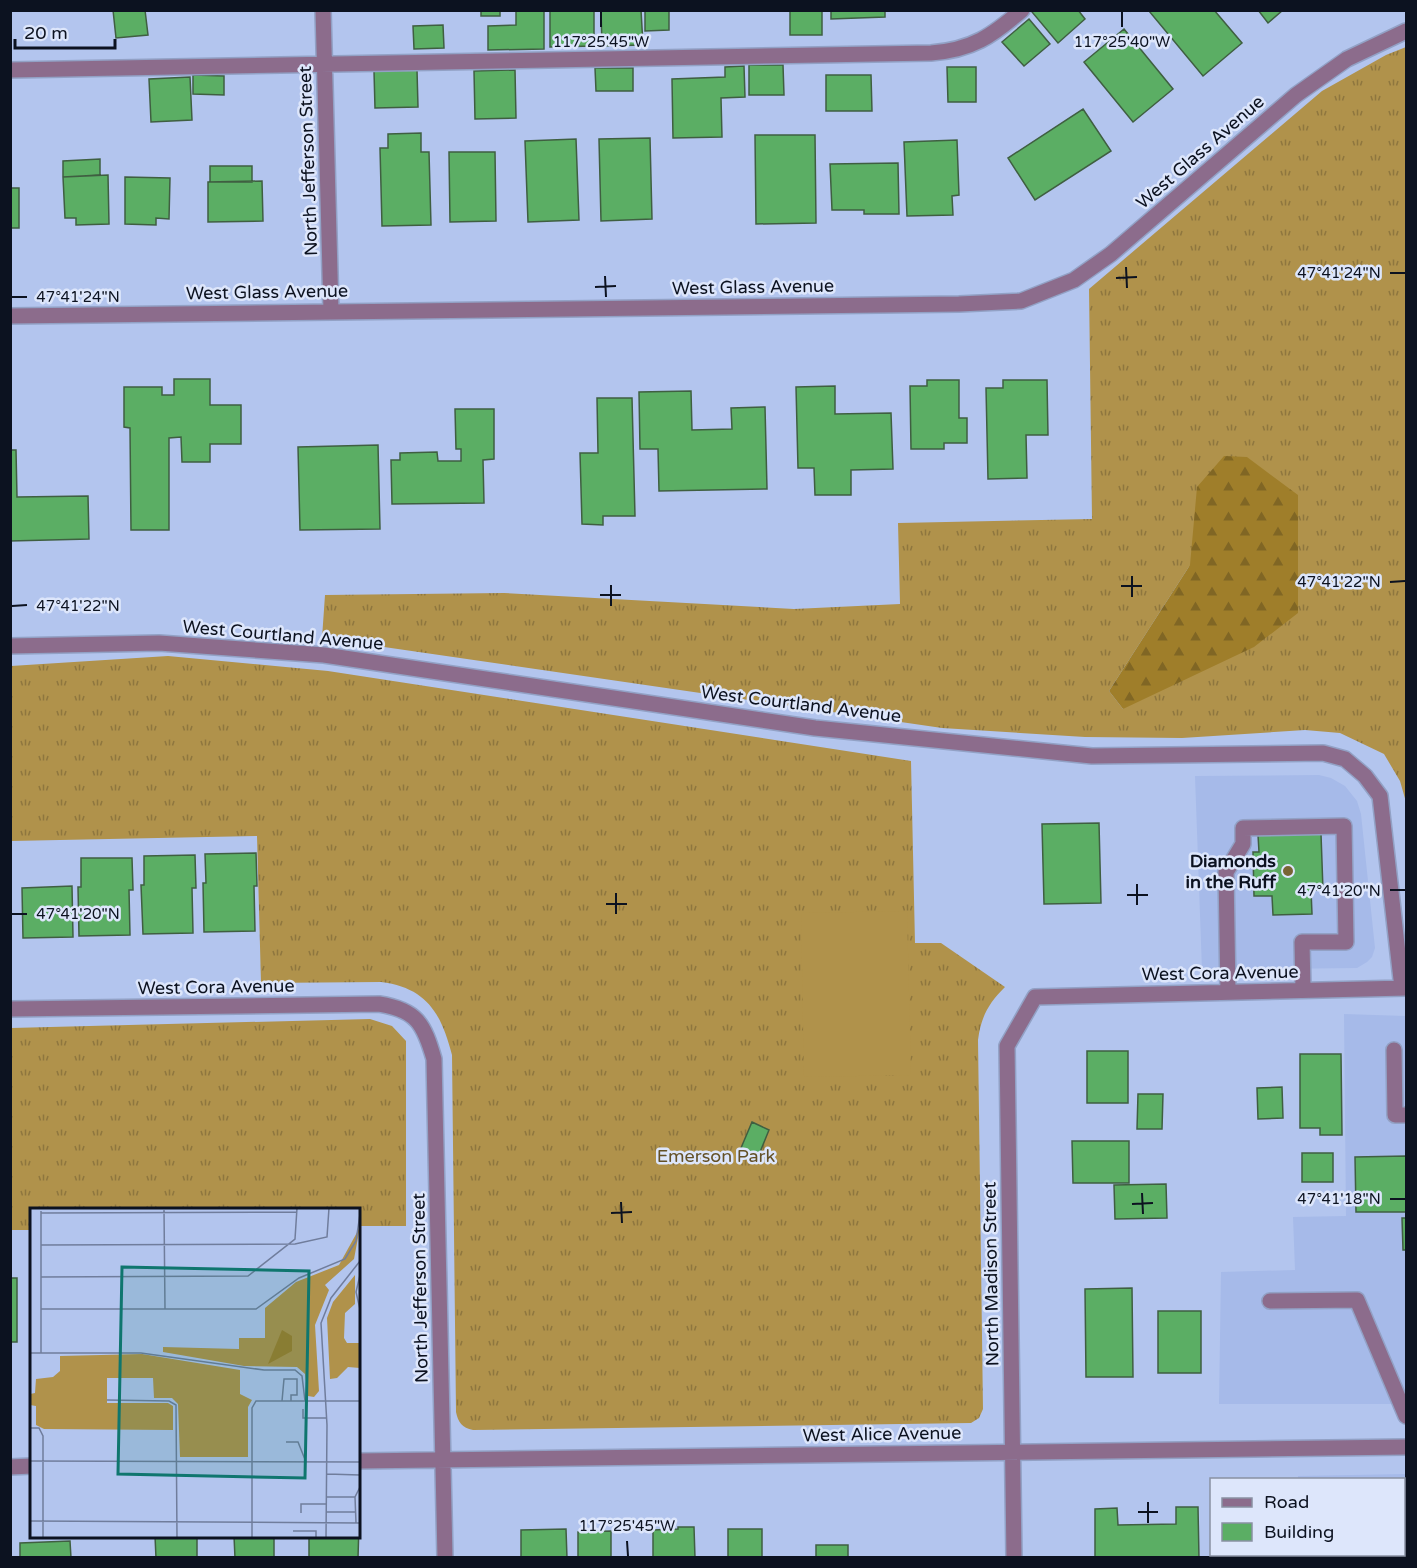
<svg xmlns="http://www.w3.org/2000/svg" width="1417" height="1568" viewBox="0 0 1417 1568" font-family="'Varela Round',sans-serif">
<defs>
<pattern id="grass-tufts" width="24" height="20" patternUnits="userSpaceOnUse" patternTransform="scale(1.5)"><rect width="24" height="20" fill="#b0924b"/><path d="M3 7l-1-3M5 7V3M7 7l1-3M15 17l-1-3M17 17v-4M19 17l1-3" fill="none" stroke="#8e763e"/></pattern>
<pattern id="forest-firs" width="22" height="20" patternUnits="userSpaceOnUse" patternTransform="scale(1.5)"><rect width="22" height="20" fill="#9f7e2a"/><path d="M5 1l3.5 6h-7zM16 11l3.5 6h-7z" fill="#806624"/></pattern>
</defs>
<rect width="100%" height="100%" fill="#b3c5ee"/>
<!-- built -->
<path fill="#a6bae9" d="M 1319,775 L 1331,778 L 1345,786 L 1357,801 L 1361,814 L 1373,929 L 1375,948 L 1372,957 L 1367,962 L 1357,968 L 1202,970 L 1195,776 Z
M 1344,1014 L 1406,1016 L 1406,1404 L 1219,1404 L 1221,1272 L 1295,1270 L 1293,1217 L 1346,1216 Z
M 1406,1474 L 1406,1557 L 1298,1557 L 1298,1554 L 1404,1554 L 1404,1480 L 1298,1480 L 1298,1476 Z"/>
<!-- grass -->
<path fill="url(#grass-tufts)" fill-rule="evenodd" d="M 1406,47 L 1406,802 L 1400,781 L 1384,754 L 1340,733 L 1305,730 L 1182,738 L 1085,737 L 942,728 L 322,638 L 325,595 L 504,593 L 794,609 L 900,604 L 898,523 L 1092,519 L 1089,289 L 1322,91 L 1386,55 ZM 1190,565 L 1123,709 L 1109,691 Z
M 168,656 L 328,671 L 911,761 L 915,943 L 941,943 L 1005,987 C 988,1004 981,1017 978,1040 L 983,1409 L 979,1418 L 971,1423 L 473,1430 C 462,1428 458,1422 456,1412 L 452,1055 C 441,1013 427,988 381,982 L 261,983 L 257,836 L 11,841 L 11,666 Z
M 370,1019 L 392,1026 L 406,1041 L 406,1226 L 359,1226 L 358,1210 L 32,1210 L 31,1230 L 11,1230 L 11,1028 Z"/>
<!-- forest -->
<path fill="url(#forest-firs)" d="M 1224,456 L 1247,457 L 1298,495 L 1298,613 L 1254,647 L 1123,709 L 1109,691 L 1190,565 L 1197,487 Z"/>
<!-- pitch -->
<path fill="#b0924b" d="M 907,911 L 911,1075 L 804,1077 L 801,913 Z"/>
<!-- building -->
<path fill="#5bae64" stroke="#3f5f41" stroke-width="1.5" d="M 113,10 L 145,10 L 148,35 L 116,38 Z
M 481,10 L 500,10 L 500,16 L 481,16 Z
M 516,10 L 544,10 L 544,49 L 488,50 L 488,26 L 516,25 Z
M 550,10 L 594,10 L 594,46 L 550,47 Z
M 601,10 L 641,10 L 643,45 L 602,46 Z
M 645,10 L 669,10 L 669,30 L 645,31 Z
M 790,10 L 822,10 L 822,35 L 790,35 Z
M 831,10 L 885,10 L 885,17 L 831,19 Z
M 1033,10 L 1078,10 L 1085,19 L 1058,43 L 1032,12 Z
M 1214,10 L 1242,43 L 1203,76 L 1149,11 Z
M 1258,10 L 1283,10 L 1268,23 Z
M 1029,19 L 1050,44 L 1024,66 L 1002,42 Z
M 443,25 L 444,48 L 414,49 L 413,26 Z
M 1124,29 L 1173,89 L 1133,122 L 1084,62 Z
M 749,65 L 783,65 L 784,95 L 749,95 Z
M 744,66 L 745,97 L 721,98 L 722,137 L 673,138 L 672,79 L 725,77 L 725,67 Z
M 947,67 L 976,67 L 976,102 L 948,102 Z
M 595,68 L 633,68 L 633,91 L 596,91 Z
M 417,70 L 418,107 L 375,108 L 374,71 Z
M 515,70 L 516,118 L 475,119 L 474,71 Z
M 193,75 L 224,76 L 224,95 L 193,94 Z
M 826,75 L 871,75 L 872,111 L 826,111 Z
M 190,77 L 192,120 L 151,122 L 149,79 Z
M 1083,109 L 1111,151 L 1035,200 L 1008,158 Z
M 421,133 L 421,152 L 429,152 L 431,225 L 382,226 L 380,148 L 388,148 L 388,134 Z
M 755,135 L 815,135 L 816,223 L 756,224 Z
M 650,138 L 652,219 L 601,221 L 599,139 Z
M 576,139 L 579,220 L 528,222 L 525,141 Z
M 957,140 L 959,195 L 952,196 L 953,215 L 907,216 L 904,142 Z
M 449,152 L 495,152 L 496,221 L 450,222 Z
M 100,159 L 100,175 L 63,177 L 63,161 Z
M 898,163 L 899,214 L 864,214 L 864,210 L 832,210 L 830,164 Z
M 210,166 L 252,166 L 252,182 L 210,182 Z
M 108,175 L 109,224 L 76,225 L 76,218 L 65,218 L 63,177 Z
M 125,177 L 170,178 L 169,219 L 156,218 L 156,225 L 125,224 Z
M 262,181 L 263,221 L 208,222 L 208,182 Z
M 10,188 L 19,188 L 19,228 L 10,228 Z
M 174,379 L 210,379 L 210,405 L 241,405 L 241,444 L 210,444 L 210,462 L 182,462 L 181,437 L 169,438 L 169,530 L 131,530 L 130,428 L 124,427 L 124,387 L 162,387 L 162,395 L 174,395 Z
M 927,380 L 959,380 L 959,418 L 967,418 L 967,443 L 944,443 L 944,449 L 911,449 L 910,386 L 927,386 Z
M 1003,380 L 1047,380 L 1048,435 L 1026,435 L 1027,478 L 988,479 L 986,388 L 1003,388 Z
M 835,386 L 835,414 L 891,413 L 893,469 L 851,470 L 851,495 L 815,495 L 814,468 L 798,468 L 796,387 Z
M 691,391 L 692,430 L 732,429 L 731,408 L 765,407 L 767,489 L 659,491 L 658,449 L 640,449 L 639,392 Z
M 597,398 L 632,398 L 635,516 L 603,516 L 603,525 L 582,524 L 580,453 L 598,453 Z
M 455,409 L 494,409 L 494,459 L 483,460 L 484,503 L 392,504 L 391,460 L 400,460 L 400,453 L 437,452 L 438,461 L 461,461 L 461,449 L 456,449 Z
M 378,445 L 380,529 L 300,530 L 298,447 Z
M 10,450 L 16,450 L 17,497 L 88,496 L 89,539 L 10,541 Z
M 1099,823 L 1101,903 L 1044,904 L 1042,824 Z
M 1321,834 L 1323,890 L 1311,890 L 1312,914 L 1273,915 L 1272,896 L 1254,896 L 1253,852 L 1259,852 L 1258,835 Z
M 256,853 L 257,886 L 254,886 L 255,931 L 204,932 L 203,883 L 206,883 L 205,854 Z
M 195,855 L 196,888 L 192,888 L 193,933 L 143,934 L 141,885 L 144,885 L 144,856 Z
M 81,858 L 132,858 L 133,890 L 129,890 L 130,935 L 79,936 L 78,887 L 81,887 Z
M 72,886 L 73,937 L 23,938 L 22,888 Z
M 1087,1051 L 1128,1051 L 1128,1103 L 1087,1103 Z
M 1300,1054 L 1341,1054 L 1342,1135 L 1320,1135 L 1320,1128 L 1300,1128 Z
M 1282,1087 L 1283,1118 L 1258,1119 L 1257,1088 Z
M 1138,1094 L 1163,1094 L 1162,1129 L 1137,1129 Z
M 752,1122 L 769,1130 L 756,1162 L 738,1155 Z
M 1072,1141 L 1129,1141 L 1129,1183 L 1073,1183 Z
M 1302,1153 L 1333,1153 L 1333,1182 L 1302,1182 Z
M 1406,1156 L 1406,1212 L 1356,1212 L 1355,1157 Z
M 1166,1184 L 1167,1218 L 1115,1219 L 1114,1185 Z
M 1402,1218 L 1406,1218 L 1406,1250 L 1403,1250 Z
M 10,1278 L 17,1278 L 17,1342 L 10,1342 Z
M 1132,1288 L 1133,1377 L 1086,1377 L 1085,1289 Z
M 1158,1311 L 1201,1311 L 1201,1373 L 1158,1373 Z
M 1176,1507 L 1198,1507 L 1199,1558 L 1095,1558 L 1095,1509 L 1117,1508 L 1118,1525 L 1176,1524 Z
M 359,1524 L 358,1558 L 309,1558 L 309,1536 L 358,1536 Z
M 678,1527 L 694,1527 L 695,1558 L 653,1558 L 653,1530 L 678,1529 Z
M 566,1529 L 567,1558 L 521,1558 L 521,1530 Z
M 728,1529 L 762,1529 L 762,1558 L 728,1558 Z
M 611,1531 L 611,1558 L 578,1558 L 578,1532 Z
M 155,1536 L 197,1536 L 197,1558 L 156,1558 Z
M 234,1536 L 274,1536 L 274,1558 L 235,1558 Z
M 70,1541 L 71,1558 L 20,1558 L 20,1543 Z
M 816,1545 L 848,1545 L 848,1558 L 816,1558 Z"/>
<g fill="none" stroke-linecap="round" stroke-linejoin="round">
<!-- minor casing -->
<g stroke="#92a1c5" stroke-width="18">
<path id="minor" d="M 323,10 L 331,311
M 10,70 L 931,53 C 972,50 992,36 1022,10
M 10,316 L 959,304 L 1021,301 L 1074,280 L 1111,254 L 1296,95 L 1347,59 L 1406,31
M 10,646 L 159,643 L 324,655 L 815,728 L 1092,756 L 1323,753 L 1345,759 L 1365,776 L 1380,796 L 1402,988
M 1228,992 L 1226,872 L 1243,844 L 1243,828 L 1344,826 L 1346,942 L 1302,942 L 1303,990
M 10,1009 L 379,1004 C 417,1010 424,1024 434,1059 L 445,1558
M 1394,1050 L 1395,1115 L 1406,1115
M 1270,1301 L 1357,1300 L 1406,1416
M 358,1461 L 1406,1447
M 10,1467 L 32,1466
M 1014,1558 L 1007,1046 L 1035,997 L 1406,988"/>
</g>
<!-- minor -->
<use href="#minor" stroke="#8c6c8c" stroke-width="15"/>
</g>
<!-- ticks -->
<path fill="none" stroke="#0c1220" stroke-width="2" d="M 601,12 L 601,27M 1122,12 L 1122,27M 1126,267 L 1127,288M 1390,273 L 1405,273M 605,276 L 606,297M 1116,278 L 1137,277M 595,287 L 616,286M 12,297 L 27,297M 1132,576 L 1132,597M 1390,582 L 1405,581M 611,585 L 611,606M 1121,586 L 1142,586M 600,595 L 621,595M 12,606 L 27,605M 1137,884 L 1137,905M 1390,890 L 1405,890M 616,893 L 616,914M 1127,895 L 1148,895M 606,904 L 627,904M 12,914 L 27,914M 1142,1193 L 1143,1214M 1390,1199 L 1405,1199M 621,1202 L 622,1223M 1132,1204 L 1153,1203M 611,1213 L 632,1212M 1148,1502 L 1148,1523M 1138,1512 L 1158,1512M 627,1541 L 628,1556"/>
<!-- markers -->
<circle fill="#796434" stroke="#dde6fb" stroke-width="2" cx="1288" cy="871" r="6"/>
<g text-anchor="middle" stroke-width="5" stroke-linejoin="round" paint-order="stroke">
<!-- street labels -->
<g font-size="18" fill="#0c1220" stroke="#dde6fb">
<text transform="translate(1200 152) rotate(-41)" y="6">West Glass Avenue</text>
<text transform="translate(308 161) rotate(-92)" y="6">North Jefferson Street</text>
<text transform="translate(753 287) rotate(-1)" y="6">West Glass Avenue</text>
<text transform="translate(267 292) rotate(-1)" y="6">West Glass Avenue</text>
<text transform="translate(283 635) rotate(5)" y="6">West Courtland Avenue</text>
<text transform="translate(801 704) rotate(7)" y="6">West Courtland Avenue</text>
<text transform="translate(1220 973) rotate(-1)" y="6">West Cora Avenue</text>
<text transform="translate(216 987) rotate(-1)" y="6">West Cora Avenue</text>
<text transform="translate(991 1274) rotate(-91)" y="6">North Madison Street</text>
<text transform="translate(420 1288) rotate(-91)" y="6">North Jefferson Street</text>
<text transform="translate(882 1434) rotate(-1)" y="6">West Alice Avenue</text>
</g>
<!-- poi labels -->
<g font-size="18" font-weight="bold" fill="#0c1220" stroke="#dde6fb" text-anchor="end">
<text x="1276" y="867">Diamonds<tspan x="1276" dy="21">in the Ruff</tspan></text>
</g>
<!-- park labels -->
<g font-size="18" fill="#635025" stroke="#dde6fb">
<text x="716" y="1162">Emerson Park</text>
</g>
</g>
<!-- overview -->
<g transform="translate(30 1208)">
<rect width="330" height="330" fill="#b3c5ee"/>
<path d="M 330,19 L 324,51 L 295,77 L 299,82 L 285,117 L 289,183 L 284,189 L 278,188 L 275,166 L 267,159 L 214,158 L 133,144 L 133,139 L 209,141 L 209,130 L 235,130 L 235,100 L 266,74 L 309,57 ZM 325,67 L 325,96 L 315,105 L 314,130 L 317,135 L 330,135 L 330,160 L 318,159 L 307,170 L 300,171 L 297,110 L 303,94 ZM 112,146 L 210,162 L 210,186 L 222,192 L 218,199 L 218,249 L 150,249 L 148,196 L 142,190 L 124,190 L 123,170 L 77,170 L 77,195 L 138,195 L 143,198 L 143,222 L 14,221 L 6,217 L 6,198 L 0,197 L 0,186 L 5,185 L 6,171 L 23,169 L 30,163 L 30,148 Z" fill="#b0924b"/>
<path d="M 252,122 L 262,128 L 262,143 L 238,156 Z" fill="#9f7e2a"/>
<path d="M 195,182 L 209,182 L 209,203 L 195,203 Z" fill="#b0924b"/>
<path fill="none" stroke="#707d9c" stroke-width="1.5" d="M 134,2 L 135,101M 11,3 L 11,145M 11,5 L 267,4M 11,37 L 265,36 L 297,29 L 299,0M 330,67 L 326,84 L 330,101M 11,69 L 218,68 L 265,31 L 267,0M 11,101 L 226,101 L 269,70 L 315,51 L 326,33 L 330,6M 0,145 L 111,145 L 234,162 L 265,162 L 272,168 L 275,193M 77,192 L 139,193 L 146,197 L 147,330M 252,193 L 254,171 L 267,171 L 267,187 L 261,187 L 261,193M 273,201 L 273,210 L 296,210M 0,220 L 9,220 L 13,228 L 13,330M 256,234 L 268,234 L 276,254M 0,253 L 330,254M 297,266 L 330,267M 296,289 L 325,289M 296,304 L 326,304M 271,305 L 271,296 L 296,296M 0,313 L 330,315M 326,315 L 325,289 L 330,279M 263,323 L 286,323 L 286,330M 222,330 L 222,200 L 226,193 L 330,193M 296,330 L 297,217 L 291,115 L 301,90 L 330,53"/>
<path fill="#0f766e" fill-opacity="0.15" stroke="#0f766e" stroke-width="3" d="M 92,59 L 279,63 L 275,270 L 88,266 Z"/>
<rect width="330" height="330" fill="none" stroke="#0c1220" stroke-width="3"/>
</g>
<g font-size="15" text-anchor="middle" fill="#0c1220" stroke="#dde6fb" stroke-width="5" stroke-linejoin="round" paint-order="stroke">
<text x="601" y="47">117°25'45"W</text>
<text x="1122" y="47">117°25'40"W</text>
<text x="1339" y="278">47°41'24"N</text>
<text x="78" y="302">47°41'24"N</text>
<text x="1339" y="587">47°41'22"N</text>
<text x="78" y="611">47°41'22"N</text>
<text x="1339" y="896">47°41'20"N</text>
<text x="78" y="919">47°41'20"N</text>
<text x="1339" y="1204">47°41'18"N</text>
<text x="627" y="1531">117°25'45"W</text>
</g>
<!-- border -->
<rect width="1417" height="1568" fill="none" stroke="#0c1220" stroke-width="24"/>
<!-- legend -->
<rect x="1210" y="1478" width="195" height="78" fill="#dde6fb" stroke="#8991a3" stroke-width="1.5"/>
<rect x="1222" y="1498" width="30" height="9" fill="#8c6c8c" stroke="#8991a3" stroke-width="1.5"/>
<text x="1264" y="1508" font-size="18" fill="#0c1220">Road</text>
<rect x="1222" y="1523" width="30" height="18" fill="#5bae64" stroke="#8991a3" stroke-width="1.5"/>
<text x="1264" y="1538" font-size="18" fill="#0c1220">Building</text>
<!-- scale -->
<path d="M15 39v9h100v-9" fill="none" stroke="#0c1220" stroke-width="3"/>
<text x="24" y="39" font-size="18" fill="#0c1220" stroke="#dde6fb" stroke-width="4.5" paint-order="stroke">20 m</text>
</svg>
